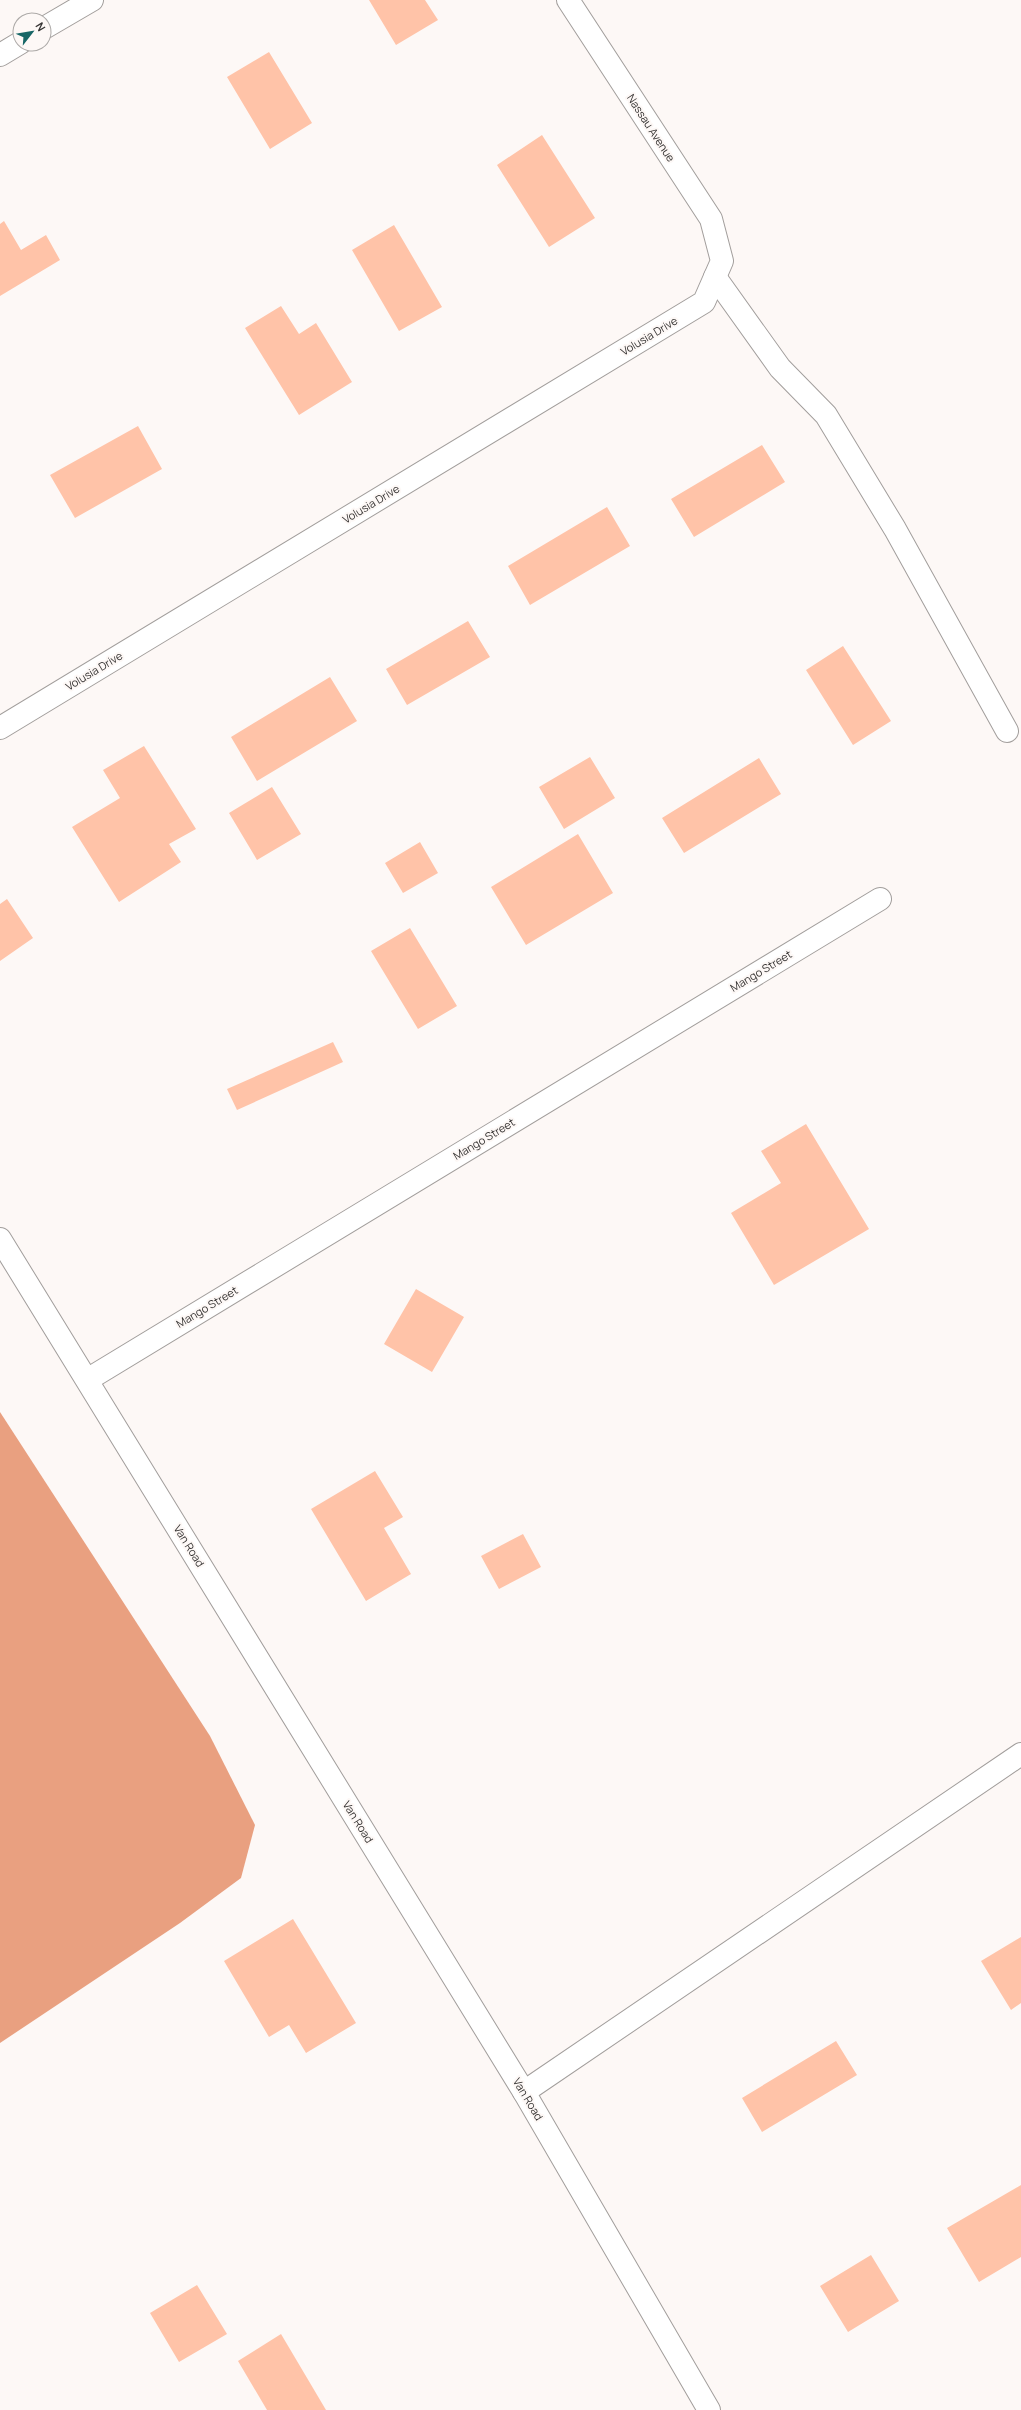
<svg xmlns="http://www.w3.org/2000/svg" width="1021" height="2410" viewBox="0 0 1021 2410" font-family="Manrope,sans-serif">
<rect width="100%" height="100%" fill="#fdf8f6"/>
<!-- water -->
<path fill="#e9a080" d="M 0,1412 L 210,1736 L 255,1825 L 241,1878 L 180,1923 L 0,2043 Z"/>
<!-- building -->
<path fill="#ffc3a8" d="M 369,0 L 425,0 L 438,20 L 396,45 Z
M 269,52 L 312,123 L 270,149 L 227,77 Z
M 542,135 L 595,218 L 549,247 L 497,165 Z
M 4,221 L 21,250 L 46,235 L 60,260 L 0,296 L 0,224 Z
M 394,225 L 442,307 L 399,331 L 352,250 Z
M 281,306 L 299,334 L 316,323 L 352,382 L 299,415 L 245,328 Z
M 138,426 L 162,469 L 75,518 L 50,475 Z
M 762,445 L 785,482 L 694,537 L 671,499 Z
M 607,507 L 630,546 L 530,605 L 508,566 Z
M 468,621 L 490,657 L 407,705 L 386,669 Z
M 843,646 L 891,721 L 853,745 L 806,670 Z
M 330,677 L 357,721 L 257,781 L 231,737 Z
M 144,746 L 196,829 L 169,844 L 181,862 L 119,902 L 72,827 L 120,798 L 103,770 Z
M 590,757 L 615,798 L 564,829 L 539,787 Z
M 759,758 L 781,794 L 684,853 L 662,818 Z
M 272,787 L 301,834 L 257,860 L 229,813 Z
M 578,834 L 613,893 L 526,945 L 491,887 Z
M 420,842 L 438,873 L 403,893 L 385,863 Z
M 7,899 L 33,938 L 0,961 L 0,904 Z
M 410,928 L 457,1006 L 418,1029 L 371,951 Z
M 333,1042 L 343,1062 L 237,1110 L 227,1089 Z
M 806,1124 L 869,1229 L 774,1285 L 731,1213 L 781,1183 L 761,1151 Z
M 416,1289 L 464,1317 L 432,1372 L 384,1344 Z
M 375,1471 L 403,1517 L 384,1528 L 411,1574 L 366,1601 L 311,1509 Z
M 523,1534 L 541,1567 L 499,1589 L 481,1556 Z
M 293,1919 L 356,2023 L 306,2053 L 289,2025 L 269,2037 L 224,1961 Z
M 1021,1937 L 1021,2003 L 1011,2010 L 981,1961 Z
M 836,2041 L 857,2075 L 762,2132 L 742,2098 Z
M 1021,2185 L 1021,2257 L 979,2282 L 947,2228 Z
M 871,2255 L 899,2301 L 848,2332 L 820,2286 Z
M 197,2285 L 227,2334 L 179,2362 L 150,2313 Z
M 281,2334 L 326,2410 L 267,2410 L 238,2361 Z"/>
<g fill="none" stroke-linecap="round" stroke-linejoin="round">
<!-- lane casing -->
<g stroke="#a29e9c" stroke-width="24">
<path id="lane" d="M 715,277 L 780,368 L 826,415 L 895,529 L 1007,731
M 524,2092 L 1021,1754"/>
</g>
<!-- street casing -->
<g stroke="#a29e9c" stroke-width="24">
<path id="street" d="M 44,28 L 92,0
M 0,55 L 20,43
M 0,728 L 704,302 L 722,261 L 711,219 L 568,0
M 0,1239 L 524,2092 L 709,2410
M 87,1380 L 880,899"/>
</g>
<!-- lane -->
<use href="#lane" stroke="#fff" stroke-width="22"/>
<!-- street -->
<use href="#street" stroke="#fff" stroke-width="22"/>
</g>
<g text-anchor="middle" stroke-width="4" stroke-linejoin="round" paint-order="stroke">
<!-- street labels -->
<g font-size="11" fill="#363433" stroke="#fdf8f6">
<text transform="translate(651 128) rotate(57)" y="4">Nassau Avenue</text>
<text transform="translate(649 336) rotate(-31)" y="4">Volusia Drive</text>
<text transform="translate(371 504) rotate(-31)" y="4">Volusia Drive</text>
<text transform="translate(94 671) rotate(-31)" y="4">Volusia Drive</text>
<text transform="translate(761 971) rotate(-31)" y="4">Mango Street</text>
<text transform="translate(484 1139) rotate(-31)" y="4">Mango Street</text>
<text transform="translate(207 1307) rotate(-31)" y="4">Mango Street</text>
<text transform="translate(189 1546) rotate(58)" y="4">Van Road</text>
<text transform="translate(358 1822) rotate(58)" y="4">Van Road</text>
<text transform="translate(528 2099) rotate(59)" y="4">Van Road</text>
</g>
</g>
<!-- north arrow -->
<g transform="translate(32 32) rotate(59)"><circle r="19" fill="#fdf8f6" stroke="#adaaa8"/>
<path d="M0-3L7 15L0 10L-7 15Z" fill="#176666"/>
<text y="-6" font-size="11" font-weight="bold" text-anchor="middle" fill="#363433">N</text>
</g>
</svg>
